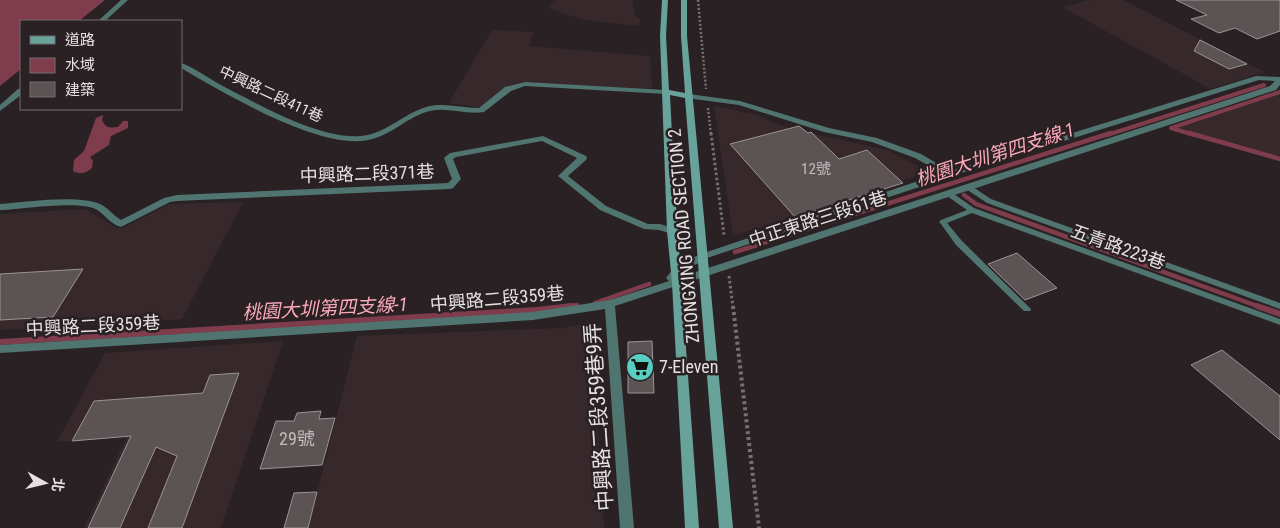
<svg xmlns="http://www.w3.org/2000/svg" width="1280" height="528" viewBox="0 0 1280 528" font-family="'Roboto Condensed','Noto Sans TC',sans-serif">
<rect width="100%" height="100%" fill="#292123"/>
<!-- built -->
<path fill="#37292b" d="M 557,0 L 632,0 L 633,2 L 635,16 L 640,19 L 639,26 L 584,20 L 548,8 Z
M 1089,0 L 1123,0 L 1265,72 L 1211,89 L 1062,7 Z
M 492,30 L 534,32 L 529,46 L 650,56 L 652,89 L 523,82 L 510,85 L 483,106 L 477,107 L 449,103 Z
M 1280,94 L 1280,159 L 1176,129 Z
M 714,106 L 757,115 L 785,127 L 887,150 L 929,172 L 733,236 Z
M 243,202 L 182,319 L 0,330 L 0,214 L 85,209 L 117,228 L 123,228 L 169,204 Z
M 592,322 L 604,528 L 308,528 L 357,336 L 562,328 Z
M 283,341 L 221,528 L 84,528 L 127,437 L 57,442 L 105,353 Z"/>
<!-- water -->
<path fill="#7f3c4c" d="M 0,0 L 105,0 L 79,21 L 21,21 L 21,69 L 0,86 Z
M 103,115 L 102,120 C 106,128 109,128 118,127 L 123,121 L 128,121 L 128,128 L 111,136 L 109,145 L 90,157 L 93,161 L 92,168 C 86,173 80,175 73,171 L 74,160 L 84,151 L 96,118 Z"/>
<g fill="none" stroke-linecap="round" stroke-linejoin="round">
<!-- stream-far2 -->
<path stroke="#7f3c4c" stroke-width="4" d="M 1107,135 L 1264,85
M 1194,135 L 1171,128 L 1280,92"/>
<!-- stream-far1 -->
<path stroke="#7f3c4c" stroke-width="4.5" d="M 1189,133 L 1280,159
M 964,195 L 976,204 L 1260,307
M 735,252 L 1111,133
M 595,303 L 649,284
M 562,307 L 577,305"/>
<!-- stream -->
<path stroke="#7f3c4c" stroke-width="6" d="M 1257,306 L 1280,314
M 0,342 L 537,310 L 572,306"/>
</g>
<!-- building -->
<path fill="#5c5354" stroke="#9c9394" d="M 1176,0 L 1280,0 L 1280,31 L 1257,39 L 1235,28 L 1219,33 L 1191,19 L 1207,15 Z
M 1200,40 L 1247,64 L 1229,69 L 1194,51 Z
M 799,126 L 808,133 L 811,132 L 839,159 L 867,150 L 903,183 L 795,217 L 730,144 Z
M 1017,253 L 1057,288 L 1025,300 L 988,264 Z
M 83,269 L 53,317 L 0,320 L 0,274 Z
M 652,341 L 654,393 L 628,393 L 628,342 Z
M 1222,350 L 1280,396 L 1280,440 L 1191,365 Z
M 239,373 L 182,528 L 148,528 L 177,456 L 156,447 L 120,528 L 88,528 L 131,436 L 72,441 L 94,401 L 203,393 L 210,375 Z
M 321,411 L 319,419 L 335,418 L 322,465 L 260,469 L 276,421 L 294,421 L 297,413 Z
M 317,492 L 308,528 L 284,528 L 294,493 Z"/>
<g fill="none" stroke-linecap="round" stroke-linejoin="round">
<!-- path-far2 -->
<path stroke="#776f71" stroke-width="2.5" stroke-dasharray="2 2" stroke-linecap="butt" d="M 698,0 L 706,89
M 708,108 L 711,135"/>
<!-- path-far1 -->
<path stroke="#776f71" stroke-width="3" stroke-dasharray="2.5 2.5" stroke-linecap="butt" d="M 711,133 L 724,235
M 729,276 L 733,307"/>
<!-- path -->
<path stroke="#776f71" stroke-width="4" stroke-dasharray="3 3" stroke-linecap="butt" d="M 733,306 L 759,528"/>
<!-- lane -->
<path fill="#50746f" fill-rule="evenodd" d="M 966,185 L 970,185 L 991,199 L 1280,303 L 1280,309 L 987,203 L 966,189 L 965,187 Z
M 947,192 L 951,192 L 974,208 L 1280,319 L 1280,325 L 972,213 L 947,223 L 962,241 L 1031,309 L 1030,311 L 1024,311 L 956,245 L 941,224 L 939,222 L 941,220 L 967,210 L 947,196 L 946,194 Z"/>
<!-- street -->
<path fill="#50746f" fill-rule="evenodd" d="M 121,0 L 128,0 L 105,21 L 98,21 Z
M 181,63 C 195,68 208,78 221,85 C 258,104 318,139 360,136 C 384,135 403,114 426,107 C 443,102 461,108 479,108 L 505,87 L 525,82 L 666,90 L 670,92 L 666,94 L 525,86 L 511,91 L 484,112 C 466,115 448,107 430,111 C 408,116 391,136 368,140 C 319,150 224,93 181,68 Z
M 1256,76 L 1280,77 L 1280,85 L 1276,90 L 615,306 L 634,528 L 620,528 L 605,309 L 533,320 L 0,353 L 0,345 L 533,312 L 610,300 L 669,281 L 666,278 C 674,266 687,260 701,254 L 942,173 L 915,158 L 872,142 L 824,132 L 739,105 L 686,98 L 685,96 L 689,94 L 740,101 L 829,128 L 877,138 L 921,154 L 950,171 ZM 1259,80 L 1275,81 L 1270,86 L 677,278 L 688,269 L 707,258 L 952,176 Z
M 18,89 L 21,89 L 21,95 L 0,111 L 0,105 Z
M 543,136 L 586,156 L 587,158 L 586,160 L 568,176 L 606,206 L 648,224 L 660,224 L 675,229 L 677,231 L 675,233 L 672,234 L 659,230 L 644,229 L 600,210 L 558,176 L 577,158 L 542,141 L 456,157 L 453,159 L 461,179 L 453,188 L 450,189 L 177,201 L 170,202 L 121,227 C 109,224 104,212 93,208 C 72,201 23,209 0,210 L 0,204 C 25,202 81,194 102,205 C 109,209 114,216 121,220 L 164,198 L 177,195 L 448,183 L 452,179 L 444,158 L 450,153 Z"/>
<!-- secondary -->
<path fill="#67a39b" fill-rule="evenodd" d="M 662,0 L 668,0 L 666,36 L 669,90 L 685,93 L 681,36 L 681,0 L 687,0 L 687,36 L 733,528 L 719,528 L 685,98 L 670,95 C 677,239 689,384 699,528 L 685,528 L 672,283 L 667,231 L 660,36 Z"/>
</g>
<!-- icons -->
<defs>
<g id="supermarket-disc" transform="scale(1.4375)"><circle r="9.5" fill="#57cec1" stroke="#292123"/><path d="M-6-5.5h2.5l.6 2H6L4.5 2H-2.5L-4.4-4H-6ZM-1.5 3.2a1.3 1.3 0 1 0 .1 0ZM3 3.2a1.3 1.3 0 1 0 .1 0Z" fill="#111"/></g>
</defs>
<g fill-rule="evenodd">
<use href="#supermarket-disc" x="640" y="367"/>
</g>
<g text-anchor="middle" stroke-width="5" stroke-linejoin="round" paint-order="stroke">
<!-- far-street labels -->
<g font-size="15" fill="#e6e0e1" stroke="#292123">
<text transform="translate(271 94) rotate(25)" y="5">中興路二段411巷</text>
</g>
<!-- number labels -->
<g font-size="15" fill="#c4bdbe">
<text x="816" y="174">12號</text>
</g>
<!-- street labels -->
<g font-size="18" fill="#e6e0e1" stroke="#292123">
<text transform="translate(367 174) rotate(-2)" y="6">中興路二段371巷</text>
<text transform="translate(818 219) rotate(-18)" y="6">中正東路三段61巷</text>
<text transform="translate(684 236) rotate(-95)" y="6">ZHONGXING ROAD SECTION 2</text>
<text transform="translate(1118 247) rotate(20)" y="6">五青路223巷</text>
<text transform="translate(497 299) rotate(-5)" y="6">中興路二段359巷</text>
<text transform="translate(93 326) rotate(-3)" y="6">中興路二段359巷</text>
</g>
<!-- poi labels -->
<g font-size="18" fill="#e6e0e1" stroke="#292123" text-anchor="start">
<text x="659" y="373">7-Eleven</text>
</g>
<!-- near-number labels -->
<g font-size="18" fill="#c4bdbe">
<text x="297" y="445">29號</text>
</g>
<!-- water labels -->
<g font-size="19" font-style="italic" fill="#fca9b9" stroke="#292123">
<text transform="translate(995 154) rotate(-18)" y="7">桃園大圳第四支線-1</text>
<text transform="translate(325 308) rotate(-3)" y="7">桃園大圳第四支線-1</text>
</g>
<!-- near-street labels -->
<g font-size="21" fill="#e6e0e1" stroke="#292123">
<text transform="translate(599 417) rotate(-94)" y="7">中興路二段359巷9弄</text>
</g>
</g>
<!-- legend -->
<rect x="20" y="20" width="162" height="90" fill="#292123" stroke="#756d6f"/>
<rect x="30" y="36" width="25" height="8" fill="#67a39b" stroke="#756d6f"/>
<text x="65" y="45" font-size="15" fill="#e6e0e1">道路</text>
<rect x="30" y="58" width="25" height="15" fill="#7f3c4c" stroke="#756d6f"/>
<text x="65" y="70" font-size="15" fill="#e6e0e1">水域</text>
<rect x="30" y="82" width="25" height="15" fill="#5c5354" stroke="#756d6f"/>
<text x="65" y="95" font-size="15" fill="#e6e0e1">建築</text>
<!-- north arrow -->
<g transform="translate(45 483) rotate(98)" stroke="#292123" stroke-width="4" paint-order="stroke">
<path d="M0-4L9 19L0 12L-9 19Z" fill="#e6e0e1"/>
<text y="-8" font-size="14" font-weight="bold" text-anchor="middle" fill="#e6e0e1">北</text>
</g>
</svg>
